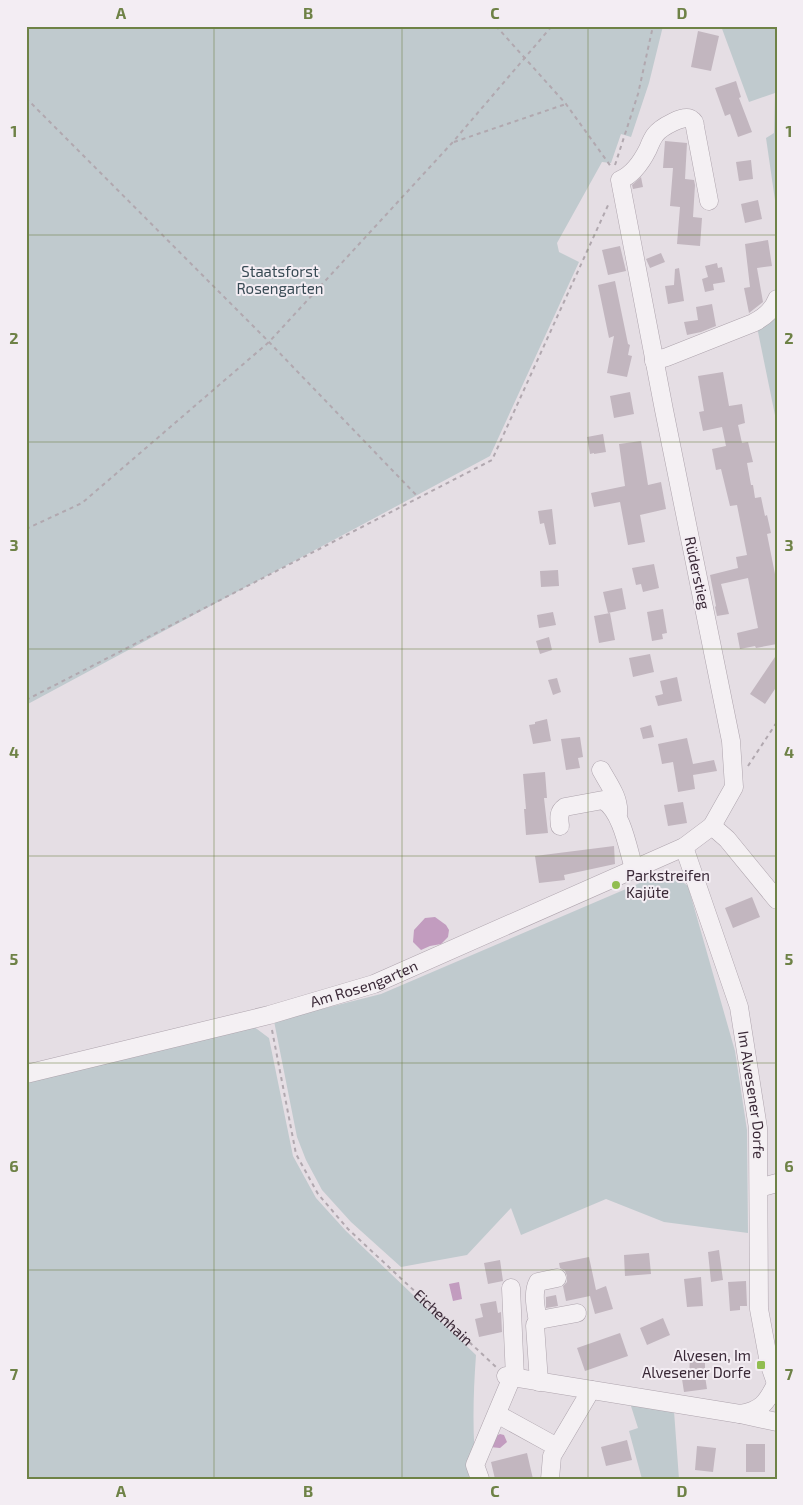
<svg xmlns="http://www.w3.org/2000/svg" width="803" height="1505" viewBox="0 0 803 1505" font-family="'Exo 2',sans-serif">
<rect width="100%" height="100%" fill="#e5dee4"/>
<!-- green -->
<path fill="#c0cace" d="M 26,26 L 663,26 L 649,83 L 631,137 L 621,134 L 611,163 L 602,162 L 557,243 L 559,252 L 579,262 L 490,456 L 26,705 Z
M 721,26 L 777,26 L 777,214 L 766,138 L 774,133 L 775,93 L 749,102 Z
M 777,309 L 777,425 L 757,327 Z
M 668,871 L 688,886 L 735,1051 L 747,1130 L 748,1233 L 664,1222 L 606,1199 L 521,1235 L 511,1208 L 467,1255 L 401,1267 L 351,1222 L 322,1190 L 306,1160 L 297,1137 L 274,1021 L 381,994 Z
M 253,1026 L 269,1038 L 293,1156 L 316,1198 L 346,1231 L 476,1355 C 473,1396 472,1438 477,1479 L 26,1479 L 26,1081 Z
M 630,1403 L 674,1411 L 679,1479 L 642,1479 L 629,1431 L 638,1428 Z"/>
<!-- water -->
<path fill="#c29cbf" d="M 435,917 L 446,925 L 449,930 L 448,937 L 441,944 L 430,946 L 421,950 L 413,942 L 414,930 L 425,918 Z
M 459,1282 L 462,1299 L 453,1301 L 449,1284 Z
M 500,1434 L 504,1435 L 507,1442 L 500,1448 L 490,1447 L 492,1438 Z"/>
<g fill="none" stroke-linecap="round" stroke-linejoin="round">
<!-- stream -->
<path stroke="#c29cbf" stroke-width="4" d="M 661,27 L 661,26"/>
</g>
<!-- building -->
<path fill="#c2b6bf" d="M 698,31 L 719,36 L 711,71 L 691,67 Z
M 736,81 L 741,97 L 739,98 L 752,132 L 738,137 L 730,114 L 725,116 L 715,88 Z
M 665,141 L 687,143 L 685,179 L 694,180 L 695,185 L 693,217 L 702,218 L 700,246 L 677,244 L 680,207 L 670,206 L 673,168 L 663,168 Z
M 751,160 L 753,179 L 739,181 L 736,162 Z
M 641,177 L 643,187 L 633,189 L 632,185 Z
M 758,200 L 762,219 L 745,223 L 741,204 Z
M 768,240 L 772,266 L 757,268 L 763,302 L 749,313 L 744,288 L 750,287 L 745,244 Z
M 620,246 L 626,271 L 608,275 L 602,250 Z
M 661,253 L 665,262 L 650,268 L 646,259 Z
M 717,263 L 718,268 L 722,267 L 725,282 L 713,284 L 714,290 L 705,292 L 702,279 L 708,277 L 705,266 Z
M 679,268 L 684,301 L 668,304 L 665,286 L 674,285 L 675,269 Z
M 615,281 L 628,344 L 630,345 L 628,355 L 632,356 L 627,377 L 607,373 L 614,336 L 609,338 L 598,285 Z
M 712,304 L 716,326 L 701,332 L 687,335 L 684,322 L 698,320 L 696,307 Z
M 723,372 L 729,406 L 742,404 L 745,423 L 738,425 L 742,443 L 748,442 L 753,462 L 747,463 L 751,485 L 753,485 L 755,498 L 761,497 L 765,516 L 767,515 L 771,533 L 767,534 L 777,584 L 777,644 L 756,648 L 755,646 L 740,649 L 737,633 L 758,628 L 748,578 L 721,584 L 729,614 L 717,616 L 715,607 L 716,606 L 710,575 L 738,568 L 736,557 L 747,555 L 737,505 L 730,506 L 721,469 L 716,470 L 712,449 L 726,446 L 722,427 L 703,431 L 699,412 L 704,411 L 698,376 Z
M 630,392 L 634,414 L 614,418 L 610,396 Z
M 603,434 L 606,452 L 594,454 L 594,453 L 590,454 L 587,437 Z
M 641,441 L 648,485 L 661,482 L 666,509 L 640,515 L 645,542 L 628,545 L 620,502 L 594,507 L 591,493 L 625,486 L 619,444 Z
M 552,509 L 556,544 L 549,545 L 544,523 L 540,524 L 538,511 Z
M 654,564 L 659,588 L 643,592 L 641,584 L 636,585 L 632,568 Z
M 558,570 L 559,586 L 541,587 L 540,571 Z
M 622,588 L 626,609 L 608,613 L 603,592 Z
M 663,609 L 667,633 L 662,634 L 663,639 L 652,641 L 647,612 Z
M 553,612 L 556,625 L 539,628 L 537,615 Z
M 610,613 L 615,640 L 599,643 L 594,616 Z
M 549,637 L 552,650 L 540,654 L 536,641 Z
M 650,654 L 654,672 L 633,677 L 629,658 Z
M 777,654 L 777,686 L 765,704 L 750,694 Z
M 677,677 L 682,701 L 658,706 L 655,696 L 663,694 L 660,681 Z
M 557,678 L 561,692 L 553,695 L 548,680 Z
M 547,719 L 551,741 L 533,744 L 529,725 L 535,724 L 535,722 Z
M 651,725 L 654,737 L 643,739 L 640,728 Z
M 580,737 L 583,757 L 578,758 L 580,768 L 566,770 L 561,739 Z
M 687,738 L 693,764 L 714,760 L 717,771 L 693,775 L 695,789 L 678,792 L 673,762 L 662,764 L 658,744 Z
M 545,772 L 547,798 L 544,798 L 548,833 L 526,835 L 524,809 L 526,809 L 523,774 Z
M 683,802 L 687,823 L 668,826 L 664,805 Z
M 614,846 L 615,864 L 564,875 L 565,880 L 539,883 L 535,856 Z
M 752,897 L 760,917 L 733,928 L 725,908 Z
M 719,1250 L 723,1280 L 711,1282 L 708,1252 Z
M 649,1253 L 651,1274 L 625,1276 L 624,1255 Z
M 589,1257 L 596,1290 L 606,1286 L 613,1309 L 595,1314 L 590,1296 L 566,1301 L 563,1286 L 567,1282 L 567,1276 L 565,1271 L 560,1268 L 559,1263 Z
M 500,1260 L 503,1281 L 488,1284 L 484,1263 Z
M 701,1277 L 703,1306 L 687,1307 L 684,1279 Z
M 746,1281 L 747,1306 L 740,1306 L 740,1310 L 730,1311 L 728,1282 Z
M 556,1295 L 558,1306 L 546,1308 L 546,1297 Z
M 496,1301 L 498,1313 L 501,1312 L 502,1332 L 479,1337 L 475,1319 L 483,1317 L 480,1304 Z
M 663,1318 L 670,1335 L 647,1345 L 640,1328 Z
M 620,1333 L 628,1356 L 585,1371 L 577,1348 Z
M 690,1356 L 705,1357 L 705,1376 L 707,1389 L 684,1392 L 682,1379 L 689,1378 Z
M 627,1440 L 632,1460 L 606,1466 L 601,1447 Z
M 746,1444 L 765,1444 L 765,1472 L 746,1472 Z
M 697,1446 L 716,1448 L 713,1472 L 695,1470 Z
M 527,1453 L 533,1479 L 495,1479 L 491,1462 Z"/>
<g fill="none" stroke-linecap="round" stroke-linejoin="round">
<!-- minor casing -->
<g stroke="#aea4ad" stroke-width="19">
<g id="minor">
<path d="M 654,361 L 667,357 L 753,323 C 763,318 773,310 777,299"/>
<path d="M 601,770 C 608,783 620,798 618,814"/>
<path d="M 560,826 C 559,818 558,812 565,807 L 603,800 C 622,811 628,849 634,869"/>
<path d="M 712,826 L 727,839 L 777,900"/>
<path id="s2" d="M 684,847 L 739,1007 L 758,1128 L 759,1309 L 769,1363 L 777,1386"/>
<path id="s3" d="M 26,1074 L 269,1015 L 374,984 L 684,847 L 712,826 L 734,787 L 731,741 L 664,410 L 620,180 C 632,175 642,161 648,149 C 650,144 652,139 655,135 C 660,128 685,113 692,120 C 694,121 695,124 695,127 L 709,201"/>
<path d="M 759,1188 L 777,1183"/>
<path d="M 511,1288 L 515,1378"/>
<path d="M 538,1322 C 536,1309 532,1293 538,1282 L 557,1278"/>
<path d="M 506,1376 L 740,1414 L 777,1422"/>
<path d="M 539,1382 L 535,1325 L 539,1320 L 577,1313"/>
<path d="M 497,1414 L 557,1447"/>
<path d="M 740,1414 C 761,1411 767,1402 776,1384"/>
<path d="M 480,1479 L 475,1465 L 512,1377"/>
<path d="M 550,1479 L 552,1456 L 591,1390"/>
</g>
</g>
<!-- path -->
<g stroke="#b1a8af" stroke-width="2" stroke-dasharray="4 4" stroke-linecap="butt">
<path d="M 496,26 L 566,104 L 612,168"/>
<path d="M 26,98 L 269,342 L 419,498"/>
<path d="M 454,142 L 566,104"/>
<path d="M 615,165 L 638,94 L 653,26"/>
<path d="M 26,529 L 82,503 L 269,342 L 452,143 L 552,26"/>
<path d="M 26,700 L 492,460 L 609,203"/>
<path d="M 748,766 L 777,722"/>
<path id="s1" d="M 272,1030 L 296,1154 L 318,1194 L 348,1229 L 496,1367"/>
</g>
<!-- minor -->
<use href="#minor" stroke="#f4f0f3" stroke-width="18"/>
</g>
<!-- grid -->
<path fill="none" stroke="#6e8246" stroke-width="1" stroke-opacity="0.55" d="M 214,26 L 214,1479M 402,26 L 402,1479M 588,26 L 588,1479M 26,235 L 777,235M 26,442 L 777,442M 26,649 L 777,649M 26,856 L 777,856M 26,1063 L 777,1063M 26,1270 L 777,1270"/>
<!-- markers -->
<g fill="#91bd50" stroke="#f3edf3" stroke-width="2">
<circle cx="616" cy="885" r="5"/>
<rect x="756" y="1360" width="10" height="10" rx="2.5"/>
</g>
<g text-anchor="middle" stroke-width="4" stroke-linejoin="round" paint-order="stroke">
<!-- park labels -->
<g font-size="15" fill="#384a54" stroke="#f3edf3">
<text x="280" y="277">Staatsforst<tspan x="280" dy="17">Rosengarten</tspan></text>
</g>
<!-- street labels -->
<g font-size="15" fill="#3a2937" stroke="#f3edf3">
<text transform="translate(697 573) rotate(78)" y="5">Rüderstieg</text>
<text dy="5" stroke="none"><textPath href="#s3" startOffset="350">Am Rosengarten</textPath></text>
<text dy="5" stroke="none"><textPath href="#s2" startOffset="258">Im Alvesener Dorfe</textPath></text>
<text dy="5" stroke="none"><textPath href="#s1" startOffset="348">Eichenhain</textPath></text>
</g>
<!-- poi labels -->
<g font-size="15" fill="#3a2937" stroke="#f3edf3" text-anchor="start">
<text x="626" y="881">Parkstreifen<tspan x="626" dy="17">Kajüte</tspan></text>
<text x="751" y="1361" text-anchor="end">Alvesen, Im<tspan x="751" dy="17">Alvesener Dorfe</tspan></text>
</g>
</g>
<!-- border -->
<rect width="803" height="1505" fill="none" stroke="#f3edf3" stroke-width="55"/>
<rect x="28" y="28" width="748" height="1450" fill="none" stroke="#6e8246" stroke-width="2"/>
<g font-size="16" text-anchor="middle" font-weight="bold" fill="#6e8246">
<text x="121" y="19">A</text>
<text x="308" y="19">B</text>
<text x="495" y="19">C</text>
<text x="682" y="19">D</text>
<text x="14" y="137">1</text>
<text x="789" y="137">1</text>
<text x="14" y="344">2</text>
<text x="789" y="344">2</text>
<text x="14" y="551">3</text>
<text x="789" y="551">3</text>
<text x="14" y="758">4</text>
<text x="789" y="758">4</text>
<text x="14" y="965">5</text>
<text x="789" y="965">5</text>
<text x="14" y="1172">6</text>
<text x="789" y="1172">6</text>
<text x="14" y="1380">7</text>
<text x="789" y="1380">7</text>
<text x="121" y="1497">A</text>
<text x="308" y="1497">B</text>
<text x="495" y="1497">C</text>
<text x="682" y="1497">D</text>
</g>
</svg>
